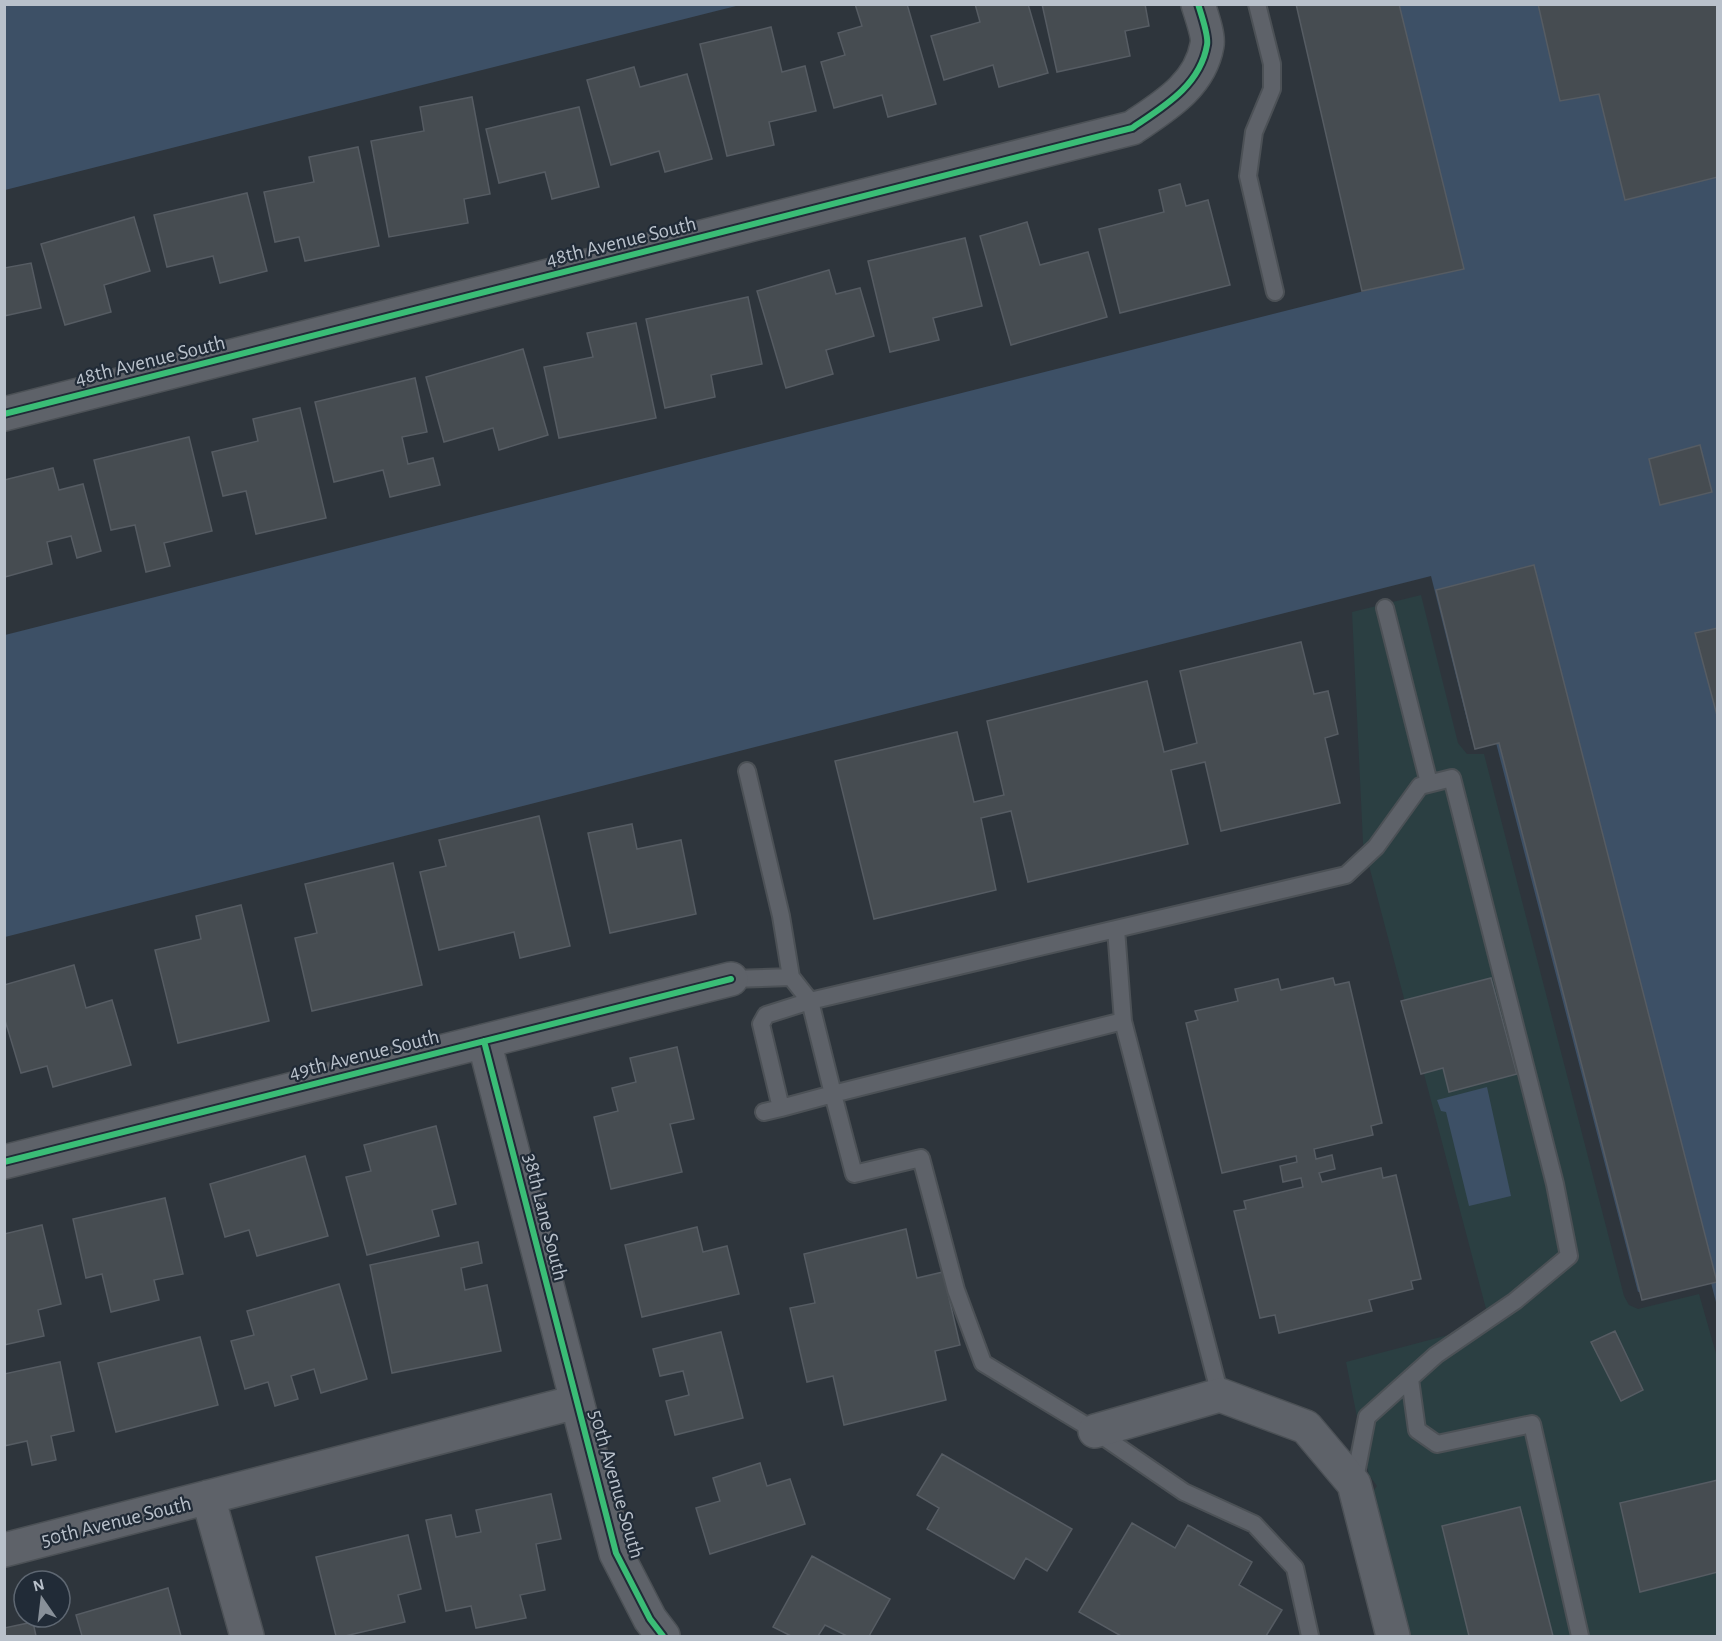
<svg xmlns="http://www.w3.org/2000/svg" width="1722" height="1641" viewBox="0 0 1722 1641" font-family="'Alegreya Sans',sans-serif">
<rect width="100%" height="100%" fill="#2e353c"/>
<!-- green -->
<path fill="#2b3f42" d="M 1421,595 L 1458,743 L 1467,754 L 1484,754 L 1624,1296 L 1629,1305 L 1638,1309 L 1699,1294 L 1717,1357 L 1717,1636 L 1410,1636 L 1373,1491 L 1377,1486 L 1369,1475 L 1366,1462 L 1346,1362 L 1490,1324 L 1363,843 L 1352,612 Z"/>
<!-- water -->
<path fill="#3d5066" d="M 5,4 L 740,4 L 740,5 L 5,190 Z
M 1314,5 L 1717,5 L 1717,1306 L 1709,1275 L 1638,1292 L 1494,735 L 1472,740 L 1431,576 L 5,937 L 5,635 L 1388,285 Z
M 1487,1087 L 1511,1196 L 1469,1206 L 1446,1112 L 1441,1111 L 1437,1100 Z"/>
<!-- building -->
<path fill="#464c51" stroke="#565c63" stroke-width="1.5" d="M 855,4 L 907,4 L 936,104 L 888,117 L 882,95 L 834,108 L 821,62 L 845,55 L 838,33 L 862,26 Z
M 975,4 L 1028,4 L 1048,73 L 999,87 L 993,65 L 944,80 L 931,36 L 980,22 Z
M 1042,4 L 1145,4 L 1149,26 L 1125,31 L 1130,56 L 1057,72 Z
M 1296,4 L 1399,4 L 1464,269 L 1362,291 Z
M 1538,4 L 1718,4 L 1718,177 L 1625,200 L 1599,94 L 1560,101 Z
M 771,27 L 782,72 L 805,66 L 816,111 L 769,122 L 774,145 L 727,156 L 700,44 Z
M 634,67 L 640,87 L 687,74 L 712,159 L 665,172 L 659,151 L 611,165 L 587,80 Z
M 472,97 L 490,194 L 464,199 L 468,223 L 389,237 L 371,141 L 424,131 L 420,107 Z
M 579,107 L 599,187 L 552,199 L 545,172 L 499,183 L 486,129 Z
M 358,147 L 379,246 L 305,261 L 299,237 L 275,242 L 264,192 L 314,182 L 309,157 Z
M 1180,184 L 1186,206 L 1208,200 L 1230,285 L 1120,313 L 1099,229 L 1164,212 L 1159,190 Z
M 247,193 L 267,271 L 220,283 L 213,256 L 167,267 L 154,215 Z
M 134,217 L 150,271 L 104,285 L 111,312 L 65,325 L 41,244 Z
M 1027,222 L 1040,265 L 1088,252 L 1107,317 L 1011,345 L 980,236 Z
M 965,238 L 982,306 L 933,318 L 939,340 L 890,352 L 868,261 Z
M 31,263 L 41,308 L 4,316 L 4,268 Z
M 829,270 L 836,294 L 860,288 L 874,336 L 826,350 L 833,374 L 786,388 L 757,291 Z
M 748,297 L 762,364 L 711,375 L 715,397 L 665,408 L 646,319 Z
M 636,323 L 656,418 L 559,438 L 544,367 L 593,357 L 587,333 Z
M 523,349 L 548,435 L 499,450 L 493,428 L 444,442 L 426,377 Z
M 415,378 L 427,432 L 402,437 L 408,464 L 433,458 L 440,485 L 390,497 L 383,470 L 334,482 L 315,402 Z
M 300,408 L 326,518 L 256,534 L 246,491 L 223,496 L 212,452 L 258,441 L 253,419 Z
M 189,437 L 212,531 L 164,543 L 170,566 L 146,572 L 135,525 L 111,530 L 94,460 Z
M 1700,445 L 1712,492 L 1660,505 L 1649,459 Z
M 53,468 L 59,490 L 83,484 L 101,551 L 77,558 L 71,536 L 47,542 L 52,564 L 5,577 L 4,480 Z
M 1534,565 L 1717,1282 L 1642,1300 L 1499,743 L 1475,749 L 1436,590 Z
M 1718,628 L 1718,719 L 1695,633 Z
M 1301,642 L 1314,694 L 1328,691 L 1338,734 L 1325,738 L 1340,803 L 1221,831 L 1205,762 L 1171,770 L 1188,844 L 1028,882 L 1011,811 L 981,818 L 996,890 L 874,919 L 835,761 L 957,732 L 974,802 L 1004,795 L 987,721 L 1147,681 L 1164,752 L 1197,743 L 1180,671 Z
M 539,816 L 570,946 L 520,958 L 514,932 L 439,950 L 420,872 L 446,866 L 439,840 Z
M 632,824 L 637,849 L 681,840 L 696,914 L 610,933 L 588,833 Z
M 393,863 L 422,985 L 312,1011 L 295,938 L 317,933 L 305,884 Z
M 241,905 L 269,1021 L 178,1043 L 155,950 L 201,939 L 196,916 Z
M 74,965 L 86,1008 L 112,1000 L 131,1065 L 53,1087 L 47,1066 L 21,1073 L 4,1017 L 4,985 Z
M 1333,978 L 1335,985 L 1349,982 L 1382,1123 L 1371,1126 L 1373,1135 L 1314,1149 L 1316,1159 L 1332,1155 L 1335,1169 L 1319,1173 L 1322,1182 L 1381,1168 L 1383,1178 L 1396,1175 L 1421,1279 L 1411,1281 L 1413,1289 L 1369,1300 L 1372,1311 L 1279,1333 L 1275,1315 L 1260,1318 L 1234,1211 L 1246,1209 L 1244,1201 L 1303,1187 L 1301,1178 L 1283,1182 L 1280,1166 L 1297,1162 L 1296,1156 L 1222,1173 L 1186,1023 L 1198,1020 L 1195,1011 L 1238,1001 L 1235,989 L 1278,979 L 1281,990 Z
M 1491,978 L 1517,1074 L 1449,1092 L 1443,1068 L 1421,1074 L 1401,1001 Z
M 677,1047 L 694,1119 L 670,1124 L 682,1172 L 611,1189 L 594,1117 L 618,1111 L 612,1088 L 636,1082 L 630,1058 Z
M 436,1126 L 456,1204 L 432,1210 L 439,1236 L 367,1255 L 346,1177 L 371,1171 L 364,1145 Z
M 305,1156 L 328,1236 L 257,1256 L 249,1230 L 225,1237 L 210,1184 Z
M 165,1198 L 183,1274 L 154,1280 L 159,1300 L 111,1312 L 102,1274 L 86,1278 L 73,1219 Z
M 42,1225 L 61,1304 L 38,1310 L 44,1336 L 4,1345 L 4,1234 Z
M 697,1227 L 703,1252 L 727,1246 L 739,1294 L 642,1317 L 625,1245 Z
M 906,1229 L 917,1278 L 943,1272 L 960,1345 L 935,1351 L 946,1400 L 844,1425 L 833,1376 L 807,1382 L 790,1308 L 815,1303 L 804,1254 Z
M 478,1242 L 482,1263 L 461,1268 L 465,1290 L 487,1285 L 501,1351 L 392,1373 L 370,1265 Z
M 339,1284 L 367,1379 L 321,1393 L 314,1369 L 291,1376 L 298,1399 L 275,1406 L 268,1382 L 245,1389 L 231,1341 L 254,1335 L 247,1311 Z
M 1615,1331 L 1643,1390 L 1621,1401 L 1591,1342 Z
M 721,1332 L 743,1418 L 675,1435 L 666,1401 L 689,1395 L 683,1371 L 660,1376 L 653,1349 Z
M 200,1337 L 218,1405 L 116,1432 L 98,1363 Z
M 60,1362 L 74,1431 L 51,1436 L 56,1460 L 32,1465 L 27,1441 L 4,1446 L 4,1374 Z
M 942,1454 L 1072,1529 L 1047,1571 L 1026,1558 L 1014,1579 L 927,1529 L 939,1508 L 917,1495 Z
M 760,1463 L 767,1486 L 790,1479 L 805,1524 L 710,1554 L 696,1508 L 720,1501 L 713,1478 Z
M 1718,1480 L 1718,1572 L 1640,1592 L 1620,1503 Z
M 551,1494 L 561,1539 L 536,1544 L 545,1590 L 520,1595 L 526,1618 L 476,1628 L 471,1606 L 446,1611 L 426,1520 L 451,1515 L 456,1537 L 481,1532 L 476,1510 Z
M 1520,1507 L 1553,1636 L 1469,1636 L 1442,1526 Z
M 1132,1523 L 1175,1548 L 1188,1525 L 1252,1562 L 1239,1585 L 1282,1610 L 1266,1636 L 1121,1636 L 1079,1612 Z
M 408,1535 L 421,1589 L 398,1595 L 405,1622 L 345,1636 L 336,1636 L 316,1557 Z
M 812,1556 L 890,1599 L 869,1636 L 847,1636 L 825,1625 L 818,1636 L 791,1636 L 773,1627 Z
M 168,1588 L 181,1636 L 82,1636 L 76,1615 Z
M 33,1622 L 36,1636 L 4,1636 L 4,1628 Z"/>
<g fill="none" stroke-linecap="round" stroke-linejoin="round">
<!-- service casing -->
<g stroke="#4c5156" stroke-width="20">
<path id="service" d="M 1257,4 L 1272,64 L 1272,89 L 1254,132 L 1248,176 L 1275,292
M 1385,608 L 1429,783
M 747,771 L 781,916 L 791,977 L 810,1001 L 833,1094 L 1123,1021 L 1220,1395
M 1116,929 L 1123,1021
M 731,979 L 791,977
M 764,1112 L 781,1108
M 1410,1379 L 1417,1430 L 1437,1444 L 1532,1424 L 1580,1636
M 1310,1636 L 1295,1568 L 1254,1524 L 1184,1492 L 1095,1431 L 983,1363 L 956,1290 L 921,1158 L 854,1174 L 833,1094 L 781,1108 L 761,1024 L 766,1015 L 810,1001 L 1346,875 L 1376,847 L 1420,786 L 1452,778 L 1555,1184 L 1569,1256 L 1515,1301 L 1436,1355 L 1367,1417 L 1354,1484"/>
</g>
<!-- minor casing -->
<g stroke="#4c5156" stroke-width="36">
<path id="minor" d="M 4,414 L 1132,128 C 1163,107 1200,86 1207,45 C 1209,36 1201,14 1198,4
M 484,1041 L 616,1553 L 650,1619 L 663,1636
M 4,1162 L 731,979
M 1095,1431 L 1220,1395 L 1306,1427 L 1354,1484 L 1393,1636
M 208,1497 L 247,1636
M 4,1550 L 576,1402"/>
</g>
<!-- service -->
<use href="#service" stroke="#5e6269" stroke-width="16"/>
<!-- minor -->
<use href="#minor" stroke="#5e6269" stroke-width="33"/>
<!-- cycleway casing -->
<g stroke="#212b37" stroke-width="10">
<path id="cycleway" d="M 4,414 L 1132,128 C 1163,107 1200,86 1207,45 C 1209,36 1201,14 1198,4
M 484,1041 L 616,1553 L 650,1619 L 663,1636
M 4,1162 L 731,979"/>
</g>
<!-- cycleway -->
<use href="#cycleway" stroke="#3abd76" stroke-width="6"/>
</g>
<g text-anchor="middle" stroke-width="4.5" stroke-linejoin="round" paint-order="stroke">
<!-- street labels -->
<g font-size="21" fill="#b9c1cb" stroke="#212b37">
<text transform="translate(621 241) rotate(-14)" y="7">48th Avenue South</text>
<text transform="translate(150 360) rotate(-14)" y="7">48th Avenue South</text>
<text transform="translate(364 1054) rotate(-14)" y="7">49th Avenue South</text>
<text transform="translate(546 1217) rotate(76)" y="7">38th Lane South</text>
<text transform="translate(617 1484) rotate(74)" y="7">50th Avenue South</text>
<text transform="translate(116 1521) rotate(-14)" y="7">50th Avenue South</text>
</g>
</g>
<!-- border -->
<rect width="1722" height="1641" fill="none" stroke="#b9c1cb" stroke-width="12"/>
<!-- north arrow -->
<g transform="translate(42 1599) rotate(346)"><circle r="28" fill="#212b37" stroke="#5e6772" stroke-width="1.5"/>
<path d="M0-4.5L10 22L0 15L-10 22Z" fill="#889099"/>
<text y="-9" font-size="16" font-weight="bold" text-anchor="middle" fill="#b9c1cb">N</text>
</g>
</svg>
